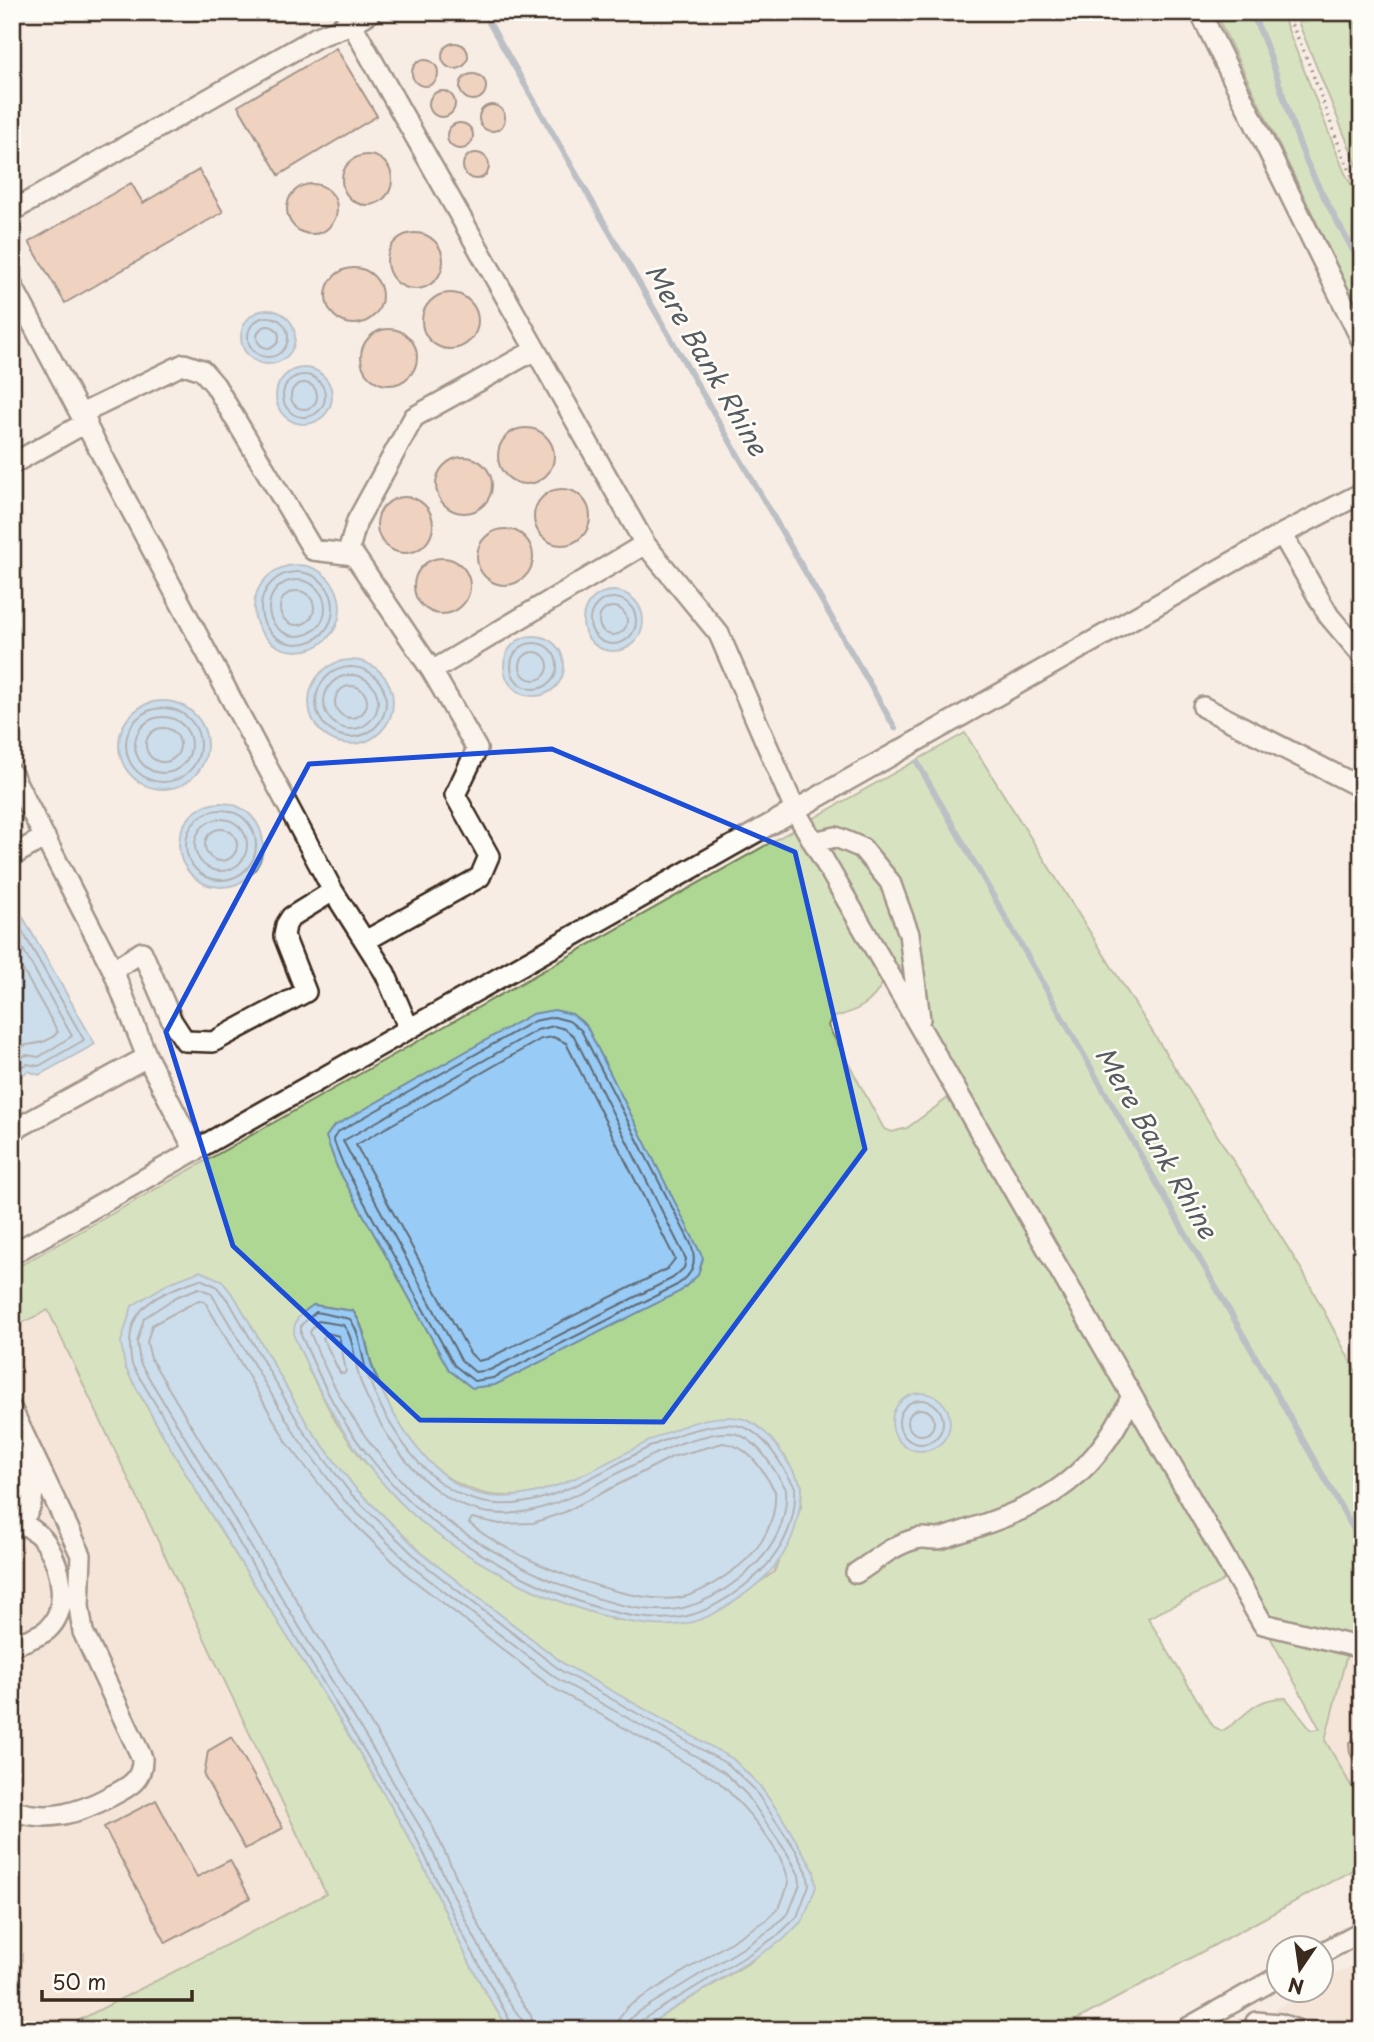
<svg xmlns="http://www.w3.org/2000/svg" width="1374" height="2042" viewBox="0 0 1374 2042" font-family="'Playpen Sans',sans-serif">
<rect width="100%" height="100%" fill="#f8ede4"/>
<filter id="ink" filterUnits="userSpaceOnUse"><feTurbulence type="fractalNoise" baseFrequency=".0143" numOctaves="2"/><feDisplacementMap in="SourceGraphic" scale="14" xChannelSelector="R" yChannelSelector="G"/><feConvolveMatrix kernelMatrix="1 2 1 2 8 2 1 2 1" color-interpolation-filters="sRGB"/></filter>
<g filter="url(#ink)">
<!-- built -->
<path fill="#f2dccd" d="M 48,1310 L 326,1894 L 59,2030 L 12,2030 L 12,1328 Z
M 1362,1633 L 1362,1805 L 1325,1740 L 1351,1637 Z
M 1362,1960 L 1362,2030 L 1238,2030 L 1309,1990 L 1322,1990 L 1322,1982 Z"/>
<!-- green -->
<path fill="#afd794" stroke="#758059" stroke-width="2" fill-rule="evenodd" d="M 1215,12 L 1281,12 L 1344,171 L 1362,205 L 1362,317 Z
M 1294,12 L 1362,12 L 1362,173 L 1358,168 Z
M 965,733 L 1303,1272 L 1362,1383 L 1362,1633 L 1351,1638 L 1325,1740 L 1362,1805 L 1362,1865 L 1058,2030 L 639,2030 L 752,1961 L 814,1871 L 780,1814 L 759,1785 L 733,1759 L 564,1664 L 426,1557 L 356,1489 L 309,1427 L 236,1299 L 221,1280 L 125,1367 C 212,1529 320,1678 409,1838 C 444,1902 467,1971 510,2030 L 60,2030 L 326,1894 L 48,1310 L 12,1328 L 12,1270 ZM 884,980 L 952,1095 L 907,1128 L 892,1132 L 884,1129 L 828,1026 L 831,1018 C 856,1012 873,1004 884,980 ZM 314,1305 L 353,1311 C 368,1331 366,1354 376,1376 C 407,1455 462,1519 553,1488 L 784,1455 L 802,1486 L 801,1507 L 774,1572 L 718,1611 L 614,1620 L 531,1589 L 457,1548 L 400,1502 L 361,1458 L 336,1422 L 308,1369 ZM 1229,1575 L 1268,1633 L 1320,1729 L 1311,1730 L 1286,1698 C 1251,1698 1249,1716 1222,1731 L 1213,1726 L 1148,1618 L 1221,1582 Z"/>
<!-- water -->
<path fill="#98cbf5" stroke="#738b9f" stroke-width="2" d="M241 337a27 27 0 1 1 54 0a27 27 0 1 1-54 0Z
M276 396a28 28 0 1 1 56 0a28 28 0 1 1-56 0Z
M254 608a43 43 0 1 1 86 0a43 43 0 1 1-86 0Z
M583 621a30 30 0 1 1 60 0a30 30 0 1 1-60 0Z
M504 666a30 30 0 1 1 60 0a30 30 0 1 1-60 0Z
M309 702a42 42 0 1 1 84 0a42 42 0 1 1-84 0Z
M119 745a44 44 0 1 1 88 0a44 44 0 1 1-88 0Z
M179 845a42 42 0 1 1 84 0a42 42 0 1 1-84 0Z
M 12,898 L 95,1044 L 39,1075 L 28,1071 L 16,1079 L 12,1078 Z
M 554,1010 L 572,1014 L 586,1025 L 703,1258 L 698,1275 L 681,1291 L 495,1385 L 472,1388 L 449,1370 L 337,1167 L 326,1137 L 333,1127 L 532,1014 Z
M 200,1271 L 221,1280 L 236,1299 L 309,1427 L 356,1489 L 426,1557 L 564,1664 L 733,1759 L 759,1785 L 780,1814 L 814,1871 L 816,1887 L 803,1920 L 783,1940 L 639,2030 L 510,2030 C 467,1971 444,1902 409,1838 C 320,1678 212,1529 125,1367 L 121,1342 L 132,1306 L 169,1283 Z
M 313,1305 L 353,1311 C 367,1331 366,1353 375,1375 C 390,1413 415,1453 447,1478 C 525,1539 628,1435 707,1419 C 720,1417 736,1415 749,1421 C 774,1434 788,1463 802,1486 C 799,1532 787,1561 750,1590 C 732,1604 707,1620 684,1624 C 608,1636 475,1569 418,1519 C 361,1468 324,1406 294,1336 C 293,1319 300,1314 313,1305 Z
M892 1422a29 29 0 1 1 58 0a29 29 0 1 1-58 0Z"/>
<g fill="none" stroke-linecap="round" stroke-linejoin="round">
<!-- shore -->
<path stroke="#606a74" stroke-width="2" d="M248 337a20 20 0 1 1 40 0a20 20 0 1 1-40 0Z
M257 337a11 11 0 1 1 22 0a11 11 0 1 1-22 0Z
M283 396a21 21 0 1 1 42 0a21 21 0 1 1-42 0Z
M291 396a13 13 0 1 1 26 0a13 13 0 1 1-26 0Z
M261 608a36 36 0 1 1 72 0a36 36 0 1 1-72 0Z
M269 608a28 28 0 1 1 56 0a28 28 0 1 1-56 0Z
M280 608a17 17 0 1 1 34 0a17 17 0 1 1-34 0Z
M590 621a23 23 0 1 1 46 0a23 23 0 1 1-46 0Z
M599 621a14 14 0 1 1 28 0a14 14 0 1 1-28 0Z
M511 666a23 23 0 1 1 46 0a23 23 0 1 1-46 0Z
M520 666a14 14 0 1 1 28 0a14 14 0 1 1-28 0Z
M316 702a35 35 0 1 1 70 0a35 35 0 1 1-70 0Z
M324 702a27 27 0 1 1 54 0a27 27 0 1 1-54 0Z
M335 702a16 16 0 1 1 32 0a16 16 0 1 1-32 0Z
M126 745a37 37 0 1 1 74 0a37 37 0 1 1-74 0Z
M135 745a28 28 0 1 1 56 0a28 28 0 1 1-56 0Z
M146 745a17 17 0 1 1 34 0a17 17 0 1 1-34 0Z
M186 845a35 35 0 1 1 70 0a35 35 0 1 1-70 0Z
M195 845a26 26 0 1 1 52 0a26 26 0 1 1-52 0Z
M205 845a16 16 0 1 1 32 0a16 16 0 1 1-32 0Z
M 12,913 L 84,1040 L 39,1066 L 27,1064 L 12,1071
M 12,930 L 72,1036 L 39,1057 L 26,1055 L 12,1062
M 12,951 L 58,1032 C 43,1048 29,1041 12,1050
M 554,1017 L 569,1021 L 581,1030 L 691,1244 C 697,1262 694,1274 677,1285 L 493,1378 L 474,1381 L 454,1365 L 343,1164 L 333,1139 L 338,1132 L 534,1021 Z
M 554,1026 L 565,1029 L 574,1036 L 686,1259 L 684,1268 L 673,1278 L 490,1370 L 475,1372 L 461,1360 L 343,1141 L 537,1030 Z
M 553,1037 L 566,1043 L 675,1259 L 667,1269 L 487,1359 L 478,1361 L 470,1353 L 356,1145 L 541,1039 Z
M 316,1312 L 350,1319 C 361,1334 361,1355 367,1373 C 380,1413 410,1462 445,1486 C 534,1545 617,1445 702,1428 C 716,1425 730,1422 744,1427 C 767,1436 782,1466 795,1487 C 797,1529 777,1561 744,1586 C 728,1599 704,1613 683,1617 C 608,1630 484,1563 426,1516 C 405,1499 385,1477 368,1455 C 339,1420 319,1376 301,1335 L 301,1325 Z
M 318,1321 L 343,1325 C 355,1338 354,1364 360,1380 C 375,1421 403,1466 439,1492 C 530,1559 619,1453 706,1436 C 717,1433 731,1430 742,1436 C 762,1446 774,1470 786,1489 C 788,1527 768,1557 739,1579 C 724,1591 703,1603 683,1608 C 611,1625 462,1542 412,1492 C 367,1446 332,1391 310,1332 Z
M 327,1333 L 339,1336 L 346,1371 L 344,1374 L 340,1373 L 323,1338 Z
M899 1422a22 22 0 1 1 44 0a22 22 0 1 1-44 0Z
M908 1422a13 13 0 1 1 26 0a13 13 0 1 1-26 0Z
M 723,1443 C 750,1446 762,1470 775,1491 C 777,1520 762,1548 739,1566 C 722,1579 699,1595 678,1598 C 625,1605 508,1557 469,1523 L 472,1518 L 500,1524 L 533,1523 L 565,1512 L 672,1457 Z
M 515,2030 L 461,1931 L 415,1835 L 132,1365 C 121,1309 152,1296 200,1279 L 216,1286 L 230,1303 L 304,1432 L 351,1494 L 421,1562 L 560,1670 L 729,1765 L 754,1789 L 795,1849 L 807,1872 L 809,1885 L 797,1917 L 778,1935 L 748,1955 L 640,2021 L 636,2030
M 524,2030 L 522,2020 L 507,1999 L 469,1927 L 422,1830 L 140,1363 L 137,1342 L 144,1318 L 176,1297 L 199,1288 L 211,1293 L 297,1437 L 344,1500 L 415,1569 L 556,1678 L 724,1772 L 747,1795 L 787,1853 L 799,1875 L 800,1884 L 789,1912 L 773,1928 L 743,1948 L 635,2014 L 629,2020 L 628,2030
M 534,2030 L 531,2015 L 516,1994 L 478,1923 L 432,1825 L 151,1359 L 147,1342 L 152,1325 L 199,1300 L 205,1302 L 288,1444 L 337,1507 L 408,1576 L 550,1686 L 718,1781 C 741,1803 784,1850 789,1883 L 780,1906 L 766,1920 L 627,2007 L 619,2018 L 617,2030"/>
<!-- stream -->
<path stroke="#738b9f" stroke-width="6" d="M 483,12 L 895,728
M 1251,12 C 1275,58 1285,110 1305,158 C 1321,195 1343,231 1362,267
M 917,762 L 1362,1544"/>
</g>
<!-- building -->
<path fill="#e4b396" stroke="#3b2a1e" stroke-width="2" d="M442 56a13 13 0 1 1 26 0a13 13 0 1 1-26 0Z
M 336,48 L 377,116 L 279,175 L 238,106 Z
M412 73a13 13 0 1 1 26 0a13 13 0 1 1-26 0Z
M460 87a13 13 0 1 1 26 0a13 13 0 1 1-26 0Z
M429 104a13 13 0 1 1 26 0a13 13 0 1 1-26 0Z
M479 118a13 13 0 1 1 26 0a13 13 0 1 1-26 0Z
M447 136a13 13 0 1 1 26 0a13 13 0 1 1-26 0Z
M463 166a13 13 0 1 1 26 0a13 13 0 1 1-26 0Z
M342 180a25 25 0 1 1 50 0a25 25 0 1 1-50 0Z
M 199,170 L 223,212 L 65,303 L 29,242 L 131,183 L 143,203 Z
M287 209a25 25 0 1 1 50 0a25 25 0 1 1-50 0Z
M387 261a28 28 0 1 1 56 0a28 28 0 1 1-56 0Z
M326 296a28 28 0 1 1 56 0a28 28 0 1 1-56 0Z
M422 321a28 28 0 1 1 56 0a28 28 0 1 1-56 0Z
M361 357a28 28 0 1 1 56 0a28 28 0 1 1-56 0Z
M498 456a28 28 0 1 1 56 0a28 28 0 1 1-56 0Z
M436 485a28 28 0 1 1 56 0a28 28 0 1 1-56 0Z
M534 517a28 28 0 1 1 56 0a28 28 0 1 1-56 0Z
M377 525a28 28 0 1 1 56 0a28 28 0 1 1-56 0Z
M477 557a28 28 0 1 1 56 0a28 28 0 1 1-56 0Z
M414 586a28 28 0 1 1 56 0a28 28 0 1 1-56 0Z
M 232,1737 L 283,1828 L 245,1849 L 204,1776 L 208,1751 Z
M 1358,1737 L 1362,1740 L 1362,1766 L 1358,1768 L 1350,1753 L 1349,1743 Z
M 156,1800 L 197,1877 L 230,1860 L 250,1898 L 166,1943 L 104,1827 Z"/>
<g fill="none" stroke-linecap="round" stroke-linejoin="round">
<!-- minor casing -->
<g stroke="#3b2a1e" stroke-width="24">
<path id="minor" d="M 345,12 L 645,544 L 719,634 L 795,810 L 1263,1624 L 1362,1648
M 1200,12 L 1362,341
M 12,211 L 317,37 L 352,24 L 371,12
M 12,285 L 333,891 L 385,973 L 409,1029
M 83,413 L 184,364 L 202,370 L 215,385 L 313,550 L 354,555 L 432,671 L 477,749 L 455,795 L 489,856 L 480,877 L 365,941
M 12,464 L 87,422
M 1282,534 L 1329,616 L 1362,655
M 348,553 L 357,521 L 414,417 L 535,350
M 432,671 L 645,544
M 1203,707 L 1362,788
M 12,774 L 113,970 L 142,952 L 172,1021 L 185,1041 L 213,1042 L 306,992 L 284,936 L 286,925 L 291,917 L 333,891
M 813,842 L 836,837 L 862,848 L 890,882 L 909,934 L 920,1019
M 12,856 L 45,837
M 147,1057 L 195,1151
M 12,1131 L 147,1057 L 113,970
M 12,1254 L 1282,534 L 1362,493
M 12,1410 L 81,1555 L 79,1606 L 83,1632 L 142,1758 C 143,1780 129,1787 111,1796 C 79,1813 48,1823 12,1810
M 12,1457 C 39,1475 40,1510 12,1528
M 856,1573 C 875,1561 894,1544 916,1539 C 925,1536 934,1541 943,1538 C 1036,1508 1087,1490 1132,1396
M 12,1646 C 23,1641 38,1637 47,1630 C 71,1608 61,1567 46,1543 C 41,1535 29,1527 21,1522
M 1322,1953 L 1362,1931
M 1256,2022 L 1280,2024 L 1297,2030
M 1184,2030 L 1280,1976"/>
</g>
<!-- path -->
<path stroke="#3b2a1e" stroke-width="3.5" stroke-dasharray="2 5" stroke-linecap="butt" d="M 1285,12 C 1317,71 1331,137 1362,197"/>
<!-- minor -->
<use href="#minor" stroke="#fdfcf7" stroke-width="19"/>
</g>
</g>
<!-- marked area -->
<path d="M0 0H1374V2042H0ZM 552,749 L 795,852 L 865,1149 L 663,1422 L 420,1420 L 233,1246 L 166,1032 L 309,764 Z" fill="#f8ede4" fill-opacity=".55" fill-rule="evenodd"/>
<path fill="none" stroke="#1d4ed8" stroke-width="5" stroke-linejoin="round" d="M 552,749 L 795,852 L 865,1149 L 663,1422 L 420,1420 L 233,1246 L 166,1032 L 309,764 Z"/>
<g text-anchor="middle" stroke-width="5" stroke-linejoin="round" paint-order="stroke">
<!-- water labels -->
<g font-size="26" font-style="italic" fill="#575a5e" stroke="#fdfcf7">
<text transform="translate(706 360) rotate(60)" y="9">Mere Bank Rhine</text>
<text transform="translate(1156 1143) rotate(60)" y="9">Mere Bank Rhine</text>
</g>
</g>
<!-- margin -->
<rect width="1374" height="2042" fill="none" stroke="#fdfcf7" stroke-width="42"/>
<rect x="21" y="21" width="1332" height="2000" fill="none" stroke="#3b2a1e" stroke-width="2.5" filter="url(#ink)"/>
<!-- north arrow -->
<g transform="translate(1300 1969) rotate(193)"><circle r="33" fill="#fdfcf7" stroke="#afa8a0" stroke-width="2"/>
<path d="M0-5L12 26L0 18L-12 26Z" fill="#3b2a1e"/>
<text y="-10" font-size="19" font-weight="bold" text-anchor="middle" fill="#3b2a1e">N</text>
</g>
<!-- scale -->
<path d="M42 1990v10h150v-10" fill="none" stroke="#3b2a1e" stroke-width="3.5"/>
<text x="52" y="1990" font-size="21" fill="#3b2a1e" stroke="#fdfcf7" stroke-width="5" paint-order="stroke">50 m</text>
</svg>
